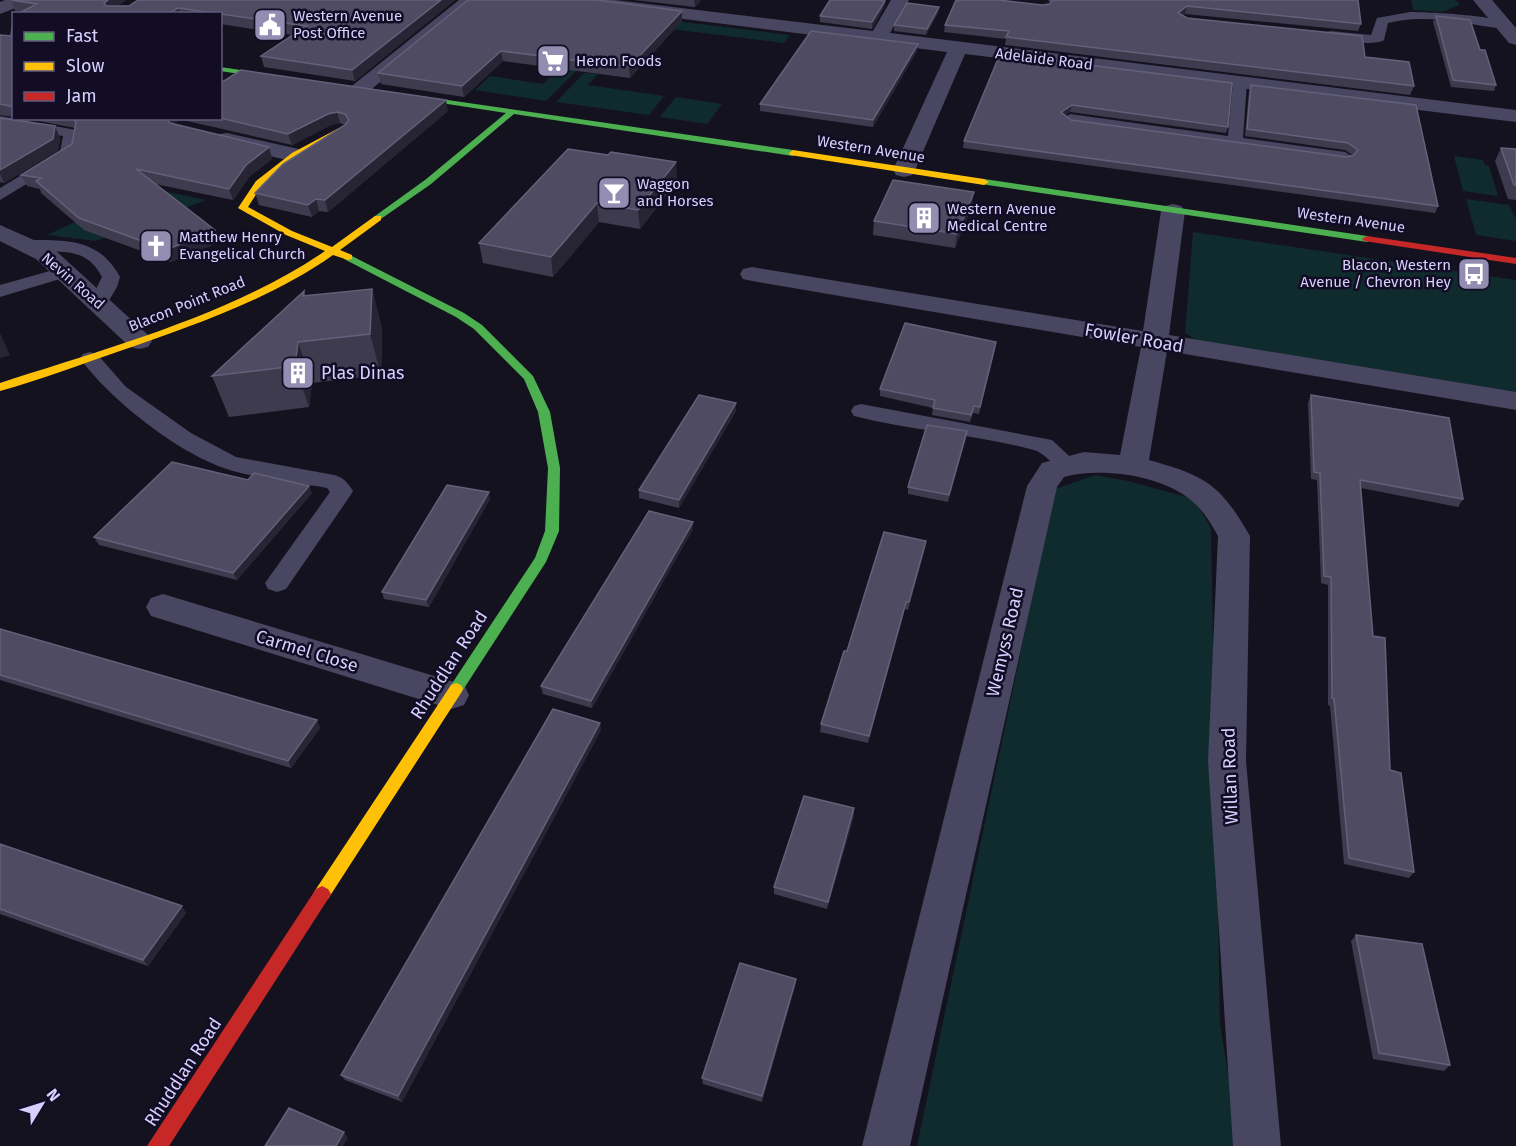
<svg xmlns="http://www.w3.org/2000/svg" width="1516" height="1146" viewBox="0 0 1516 1146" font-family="'Fira Sans',sans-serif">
<rect width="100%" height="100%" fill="#15121f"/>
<!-- green -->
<path fill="#102b2d" d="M 1411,0 L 1455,0 L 1460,4 L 1443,12 L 1413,10 Z
M 631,16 L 546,101 L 475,90 L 490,76 L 543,84 L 610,18 Z
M 641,17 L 790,35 L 784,43 L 654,27 Z
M 584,73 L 598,74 L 588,85 L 664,96 L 649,115 L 556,102 Z
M 676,97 L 722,104 L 707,124 L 660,117 Z
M 1454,156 L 1483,160 L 1485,165 L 1489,166 L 1498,196 L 1463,191 Z
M 149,188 L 206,200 L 96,241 L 47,235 Z
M 1466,199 L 1509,205 L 1516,219 L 1516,241 L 1476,235 Z
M 1193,232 L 1516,280 L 1516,395 L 1201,343 L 1185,333 Z
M 1095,475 L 1128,481 L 1194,499 L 1211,528 L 1220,1024 L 1240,1146 L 917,1146 L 1055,489 Z"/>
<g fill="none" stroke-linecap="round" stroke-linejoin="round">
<!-- lane -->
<path fill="#484660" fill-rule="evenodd" d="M 1410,12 C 1427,12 1499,15 1510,25 L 1503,29 C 1466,24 1425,13 1388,23 L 1384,40 C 1377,46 1330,42 1323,35 L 1330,31 L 1371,35 L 1377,18 Z
M 1240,78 L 1247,82 L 1243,138 L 1345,152 L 1353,157 L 1351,160 L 1345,162 L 1070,124 L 1062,119 L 1070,114 L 1228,136 L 1233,82 Z
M 0,116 L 76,130 L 79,133 L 76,154 L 0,200 L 0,188 L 60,152 L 63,136 L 0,126 Z
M 26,240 C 66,240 99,238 120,277 L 117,287 L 105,307 L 91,307 L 89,303 L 102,277 C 83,240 51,257 20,249 L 17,245 L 20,241 Z
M 64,267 L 70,268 L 73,272 L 70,276 L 0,297 L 0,285 Z
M 90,352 L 97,354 L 126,387 L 191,433 L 236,457 L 334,475 C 343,477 348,483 353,491 L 350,496 L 286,589 L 277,592 L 268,589 L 265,583 L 330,492 L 327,488 C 297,482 251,478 224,468 C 177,452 108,398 80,358 L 83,354 Z
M 861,404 L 1052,440 L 1080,466 L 1077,471 C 1056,477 1051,455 1034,450 C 975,434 913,431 854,416 L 851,411 L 854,406 Z"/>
<!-- street -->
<path fill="#484660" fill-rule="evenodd" d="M 5,0 L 29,0 L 26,4 L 0,14 L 0,2 Z
M 459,0 L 479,0 L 367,93 L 353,93 L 350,89 L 353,85 Z
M 563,0 L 615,0 L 873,31 L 891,0 L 909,0 L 890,33 L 1516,110 L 1516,122 L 965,54 L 915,170 L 912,175 L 904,177 L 896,175 L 893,170 L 947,52 L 572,5 L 566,4 Z
M 1473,0 L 1492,0 L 1516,28 L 1516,45 L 1509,43 Z
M 227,133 L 303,150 L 306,155 L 303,160 L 295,162 L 219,144 L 216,139 L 219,134 Z
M 1173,204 L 1181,206 L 1185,211 L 1169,335 L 1516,392 L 1516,410 L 1167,351 L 1149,460 C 1206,476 1220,484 1250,536 L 1246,761 L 1281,1146 L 1233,1146 L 1208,761 L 1218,536 C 1211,524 1204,511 1193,502 C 1163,475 1101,467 1064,477 L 1057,487 L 910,1146 L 862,1146 L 1027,486 L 1042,463 L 1084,452 L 1120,455 L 1141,347 L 752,281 L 743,279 L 740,274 L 743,269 L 752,267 L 1143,331 L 1161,211 L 1165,206 Z
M 0,225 L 54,249 L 148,335 L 152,341 L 148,347 L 139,349 L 130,347 L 36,259 L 0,241 Z
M 163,594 L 464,685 L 469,695 L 464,705 L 451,709 L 151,616 L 146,607 L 151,598 Z"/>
<!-- fast -->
<path fill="#4caf50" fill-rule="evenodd" d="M 220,67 L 283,76 L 287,78 L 283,80 L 220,71 Z
M 399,93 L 793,150 L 797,153 L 793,156 L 514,114 L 431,184 L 378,221 L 373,218 L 375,216 L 425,180 L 506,113 L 402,97 L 399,97 Z
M 984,179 L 1367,236 L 1372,239 L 1367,242 L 981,184 L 979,182 Z
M 348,254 L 464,313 L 482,325 L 533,376 L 550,412 L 560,468 L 559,531 L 546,562 L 461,693 L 456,695 L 451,693 L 449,689 L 451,685 L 535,558 L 545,531 L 548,468 L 538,412 L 524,379 L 474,329 L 456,317 L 344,259 L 343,257 Z"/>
<!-- slow -->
<path fill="#ffc107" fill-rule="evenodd" d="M 339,128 L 342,129 L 342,133 L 298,157 L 262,185 L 248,207 L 292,231 L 332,247 L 375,216 L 381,216 L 381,220 L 340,250 L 352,255 L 352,259 L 348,260 L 333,255 C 269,300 192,326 117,352 C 79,365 40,380 0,391 L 0,383 C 105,349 234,314 325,251 L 286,235 L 238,208 L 256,181 L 292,153 Z
M 793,150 L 984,179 L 989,182 L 984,185 L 790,155 L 789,153 Z
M 456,683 L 461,685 L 463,689 L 461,693 L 328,899 L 322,902 L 316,899 L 313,894 L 316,889 L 451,685 Z"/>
<!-- jam -->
<path fill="#c62828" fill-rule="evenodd" d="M 1367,236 L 1516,258 L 1516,264 L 1364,241 L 1362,239 Z
M 322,886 L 328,889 L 331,894 L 328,899 L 169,1146 L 147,1146 L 316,889 Z"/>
</g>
<!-- wall -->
<path fill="#3e3b4f" d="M 11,0 L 126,0 L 118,6 L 455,0 L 355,81 L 264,67 L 261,56 L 293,35 L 220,24 L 220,14 L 22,14 L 21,12 L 23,12 L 15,11 Z
M 468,0 L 682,21 L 630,78 L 503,61 L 464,97 L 381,84 L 378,73 Z
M 634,0 L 701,0 L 695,7 Z
M 1048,0 L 1358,0 L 1361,24 L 1358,31 L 1185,14 L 1182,16 L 1187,18 L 1365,57 L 1414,86 L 1410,95 L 1005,45 L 1006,39 L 944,32 L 945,25 L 1050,4 Z
M 885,1 L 884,7 L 872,29 L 820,22 L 820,16 Z
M 938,13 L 926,35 L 894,31 L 894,25 Z
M 1436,16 L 1496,85 L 1494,91 L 1451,87 L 1433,22 Z
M 14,26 L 14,117 L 0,115 L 0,35 L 11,36 Z
M 917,51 L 873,127 L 760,111 L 760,104 Z
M 1000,54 L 1228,127 L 1226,133 L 1070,112 L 1065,115 L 1071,120 L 1347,157 L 1354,156 L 1345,150 L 1245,136 L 1249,91 L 1251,85 L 1416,105 L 1438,206 L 1435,213 L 963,148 L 964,141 Z
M 220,81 L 448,111 L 328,212 L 319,211 L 312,217 L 259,205 L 255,193 L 345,125 L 340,123 L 331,125 L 292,145 L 183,120 L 174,122 L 173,123 L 272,159 L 250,176 L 233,200 L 155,184 L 220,242 L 171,262 L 84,230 L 41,193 L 40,189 L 27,186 L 21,175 L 72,144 L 75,128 L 23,118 L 220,118 Z
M 0,118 L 60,138 L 58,151 L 4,183 L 0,182 Z
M 1501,148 L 1516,149 L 1516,200 L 1508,199 L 1495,161 Z
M 568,149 L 677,181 L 640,229 L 599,222 L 553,277 L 483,263 L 479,243 Z
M 972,206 L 955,248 L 873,235 L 874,221 Z
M 372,289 L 382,329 L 381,375 L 312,383 L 309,407 L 229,417 L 212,376 L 304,291 L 306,296 Z
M 995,349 L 979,414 L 973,413 L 970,422 L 932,415 L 933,408 L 880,396 L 880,389 Z
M 1311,395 L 1463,499 L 1458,507 L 1361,488 L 1373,636 L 1390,770 L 1414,872 L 1409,878 L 1344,864 L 1330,706 L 1328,705 L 1328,585 L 1321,583 L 1317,480 L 1311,479 L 1308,403 Z
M 736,403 L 736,411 L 679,508 L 639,498 L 639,490 Z
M 966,438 L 948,502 L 908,494 L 908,487 Z
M 248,480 L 312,493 L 237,580 L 99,545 L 94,537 Z
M 490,499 L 429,607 L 384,599 L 382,592 Z
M 693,529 L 592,708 L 543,694 L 541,686 Z
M 926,541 L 925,548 L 908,610 L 905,609 L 868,743 L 820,732 L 821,724 L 847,651 Z
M 0,629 L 317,720 L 320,728 L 291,768 L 0,680 Z
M 601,730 L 402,1102 L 345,1080 L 341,1075 Z
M 854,808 L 854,816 L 827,909 L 774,894 L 774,887 Z
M 0,844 L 186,913 L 148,966 L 0,914 Z
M 1356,935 L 1450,1065 L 1444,1071 L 1373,1059 L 1351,941 Z
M 796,979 L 795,986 L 762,1102 L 703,1084 L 702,1078 Z"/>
<!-- shaded-wall -->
<path fill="#272434" d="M 108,0 L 126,0 L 108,14 L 104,3 Z
M 441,0 L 455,0 L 355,81 L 352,70 Z
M 694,0 L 701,0 L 695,7 Z
M 885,1 L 884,7 L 872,29 L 872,22 Z
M 1187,6 L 1185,14 L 1176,21 L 1178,13 Z
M 939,7 L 938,13 L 926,35 L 927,29 Z
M 178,8 L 180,14 L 168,14 Z
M 682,11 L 682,21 L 630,78 L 629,67 Z
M 918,44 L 917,51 L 873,127 L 873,120 Z
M 501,51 L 503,61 L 464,97 L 462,86 Z
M 446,100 L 448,111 L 328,212 L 325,200 Z
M 1072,105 L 1070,112 L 1060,118 L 1061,112 Z
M 337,112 L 340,123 L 331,125 L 292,145 L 288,134 L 328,114 Z
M 165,118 L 182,118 L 183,120 L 174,122 L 169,128 Z
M 55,126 L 60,138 L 58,151 L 4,183 L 0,174 L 0,170 Z
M 269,147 L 272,159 L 250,176 L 233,200 L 229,189 L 246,165 Z
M 676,162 L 677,181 L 640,229 L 638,210 Z
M 974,192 L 972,206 L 955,248 L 957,234 Z
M 316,199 L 319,211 L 312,217 L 308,205 Z
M 597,203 L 599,222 L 553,277 L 551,257 Z
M 215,230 L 220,242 L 171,262 L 166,250 Z
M 372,289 L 382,329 L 381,375 L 370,334 Z
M 0,333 L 10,355 L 0,358 Z
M 298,342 L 312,383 L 309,407 L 295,366 Z
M 736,403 L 736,411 L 679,508 L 679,500 Z
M 967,431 L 966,438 L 948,502 L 949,495 Z
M 309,486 L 312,493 L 237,580 L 233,573 Z
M 489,492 L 490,499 L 429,607 L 426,600 Z
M 693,522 L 693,529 L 592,708 L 591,701 Z
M 926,541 L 925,548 L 908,610 L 909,602 Z
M 906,602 L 905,609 L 868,743 L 869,736 Z
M 317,720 L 320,728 L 291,768 L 288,761 Z
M 600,723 L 601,730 L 402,1102 L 398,1096 Z
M 854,808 L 854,816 L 827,909 L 828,902 Z
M 182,906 L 186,913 L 148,966 L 143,960 Z
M 796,979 L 795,986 L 762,1102 L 762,1096 Z
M 344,1132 L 348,1138 L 343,1146 L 336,1146 Z"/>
<!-- building -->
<path fill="#4f4b62" stroke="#64607b" stroke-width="1.5" d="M 11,0 L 108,0 L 104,3 L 106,6 L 129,6 L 138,0 L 441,0 L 352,70 L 261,56 L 306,26 L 178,8 L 168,14 L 29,14 L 21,12 L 37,4 Z
M 468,0 L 597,0 L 682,11 L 629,67 L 501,51 L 462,86 L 378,73 Z
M 830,0 L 878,0 L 885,1 L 872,22 L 820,16 Z
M 956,0 L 999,0 L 1042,5 L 1050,4 L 1052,0 L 1358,0 L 1361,24 L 1187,6 L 1178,13 L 1187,18 L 1362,36 L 1365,57 L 1409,62 L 1414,86 L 1006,37 L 1009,31 L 945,25 Z
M 907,3 L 939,7 L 927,29 L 894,25 Z
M 1436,16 L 1470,20 L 1480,50 L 1485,50 L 1496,85 L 1453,80 Z
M 14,26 L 14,107 L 0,104 L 0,35 L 11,36 L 12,27 Z
M 811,31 L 918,44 L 873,120 L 760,104 Z
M 1000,54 L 1232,83 L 1228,127 L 1072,105 L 1061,112 L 1071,120 L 1347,157 L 1354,155 L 1358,150 L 1348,143 L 1247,129 L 1251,85 L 1416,105 L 1438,206 L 964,141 Z
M 241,70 L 446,100 L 325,200 L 316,199 L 308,205 L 255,193 L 283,164 L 345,125 L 349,120 L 345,114 L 337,112 L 328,114 L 288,134 L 220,118 L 220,81 L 224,81 Z
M 0,118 L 55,126 L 53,139 L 0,170 Z
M 73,118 L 166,118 L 170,123 L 269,147 L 246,165 L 229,189 L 136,169 L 215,230 L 166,250 L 79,218 L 36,181 L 41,178 L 21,175 L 72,144 L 76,122 Z
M 1501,148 L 1516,149 L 1516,185 L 1514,185 Z
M 568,149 L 608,155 L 611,152 L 676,162 L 638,210 L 597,203 L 551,257 L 479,243 Z
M 893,180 L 974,192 L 957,234 L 874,221 Z
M 372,289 L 370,334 L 298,342 L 295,366 L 212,376 L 304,291 L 303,296 Z
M 905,323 L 996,342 L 980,407 L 974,406 L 971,415 L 933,408 L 935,400 L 880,389 Z
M 699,395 L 736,403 L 679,500 L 639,490 Z
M 1311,395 L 1449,418 L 1463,499 L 1360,480 L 1373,636 L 1385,638 L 1390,770 L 1401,773 L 1414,872 L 1349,858 L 1334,699 L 1332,698 L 1331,577 L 1324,576 L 1320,473 L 1314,472 Z
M 927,425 L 967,431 L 949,495 L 908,487 Z
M 172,462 L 248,480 L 254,473 L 309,486 L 233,573 L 94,537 Z
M 447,485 L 489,492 L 426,600 L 382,592 Z
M 649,511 L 693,522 L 591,701 L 541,686 Z
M 884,532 L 926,541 L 909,602 L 906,602 L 869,736 L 821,724 L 844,651 L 847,651 Z
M 0,629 L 317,720 L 288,761 L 0,675 Z
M 553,709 L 600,723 L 398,1096 L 341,1075 Z
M 804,796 L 854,808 L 828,902 L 774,887 Z
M 0,844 L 182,906 L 143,960 L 0,909 Z
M 1356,935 L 1422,944 L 1450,1065 L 1379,1053 Z
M 740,963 L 796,979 L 762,1096 L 702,1078 Z
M 289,1108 L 344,1132 L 336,1146 L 265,1146 Z"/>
<!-- icons -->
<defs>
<g id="civic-square" transform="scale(1.725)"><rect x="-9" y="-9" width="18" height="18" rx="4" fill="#938eb1" stroke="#120c25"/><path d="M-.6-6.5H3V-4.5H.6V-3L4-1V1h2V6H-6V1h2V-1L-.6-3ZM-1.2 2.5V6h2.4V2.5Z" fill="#fff"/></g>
<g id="supermarket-square" transform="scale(1.725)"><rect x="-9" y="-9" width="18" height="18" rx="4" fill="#938eb1" stroke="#120c25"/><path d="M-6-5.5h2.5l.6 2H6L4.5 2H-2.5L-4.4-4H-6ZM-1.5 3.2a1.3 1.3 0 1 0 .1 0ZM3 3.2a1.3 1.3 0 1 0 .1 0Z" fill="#fff"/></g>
<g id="bar-square" transform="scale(1.725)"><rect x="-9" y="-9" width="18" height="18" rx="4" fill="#938eb1" stroke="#120c25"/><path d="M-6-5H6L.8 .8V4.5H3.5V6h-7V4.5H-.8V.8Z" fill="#fff"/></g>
<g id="building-square" transform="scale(1.725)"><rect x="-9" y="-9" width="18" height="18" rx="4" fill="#938eb1" stroke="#120c25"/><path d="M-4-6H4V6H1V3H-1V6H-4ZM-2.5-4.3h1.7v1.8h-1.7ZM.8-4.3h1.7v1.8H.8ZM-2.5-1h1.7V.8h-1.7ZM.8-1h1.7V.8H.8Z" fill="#fff"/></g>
<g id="church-square" transform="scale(1.725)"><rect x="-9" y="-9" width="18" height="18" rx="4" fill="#938eb1" stroke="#120c25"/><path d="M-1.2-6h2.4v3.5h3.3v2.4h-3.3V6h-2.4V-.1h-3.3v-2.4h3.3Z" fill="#fff"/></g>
<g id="bus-square" transform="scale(1.725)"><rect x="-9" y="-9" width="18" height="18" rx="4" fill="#938eb1" stroke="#120c25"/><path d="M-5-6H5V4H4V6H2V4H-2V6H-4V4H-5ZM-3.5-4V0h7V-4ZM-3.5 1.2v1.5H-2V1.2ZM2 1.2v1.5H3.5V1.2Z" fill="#fff"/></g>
</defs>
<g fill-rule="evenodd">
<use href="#civic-square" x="270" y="25"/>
<use href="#supermarket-square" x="553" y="61"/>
<use href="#bar-square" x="614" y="193"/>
<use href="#building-square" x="924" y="218"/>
<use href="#church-square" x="156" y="246"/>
<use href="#bus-square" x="1474" y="274"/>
<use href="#building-square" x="298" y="373"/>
</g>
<g text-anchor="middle" stroke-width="5" stroke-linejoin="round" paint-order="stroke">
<!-- far-poi labels -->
<g font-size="15" fill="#d7d0ff" stroke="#120c25" text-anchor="start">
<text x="293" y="21">Western Avenue<tspan x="293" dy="17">Post Office</tspan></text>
<text x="576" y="66">Heron Foods</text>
<text x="637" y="189">Waggon<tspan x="637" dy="17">and Horses</tspan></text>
<text x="947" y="214">Western Avenue<tspan x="947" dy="17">Medical Centre</tspan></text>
<text x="179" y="242">Matthew Henry<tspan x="179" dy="17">Evangelical Church</tspan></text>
<text x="1451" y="270" text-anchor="end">Blacon, Western<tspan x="1451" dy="17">Avenue / Chevron Hey</tspan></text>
</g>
<!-- far-street labels -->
<g font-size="15" fill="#d7d0ff" stroke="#120c25">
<text transform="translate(1044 59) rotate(7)" y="5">Adelaide Road</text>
<text transform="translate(871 149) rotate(9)" y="5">Western Avenue</text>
<text transform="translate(1351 220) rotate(8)" y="5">Western Avenue</text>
<text transform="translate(73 281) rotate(41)" y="5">Nevin Road</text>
<text transform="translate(187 304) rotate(-22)" y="5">Blacon Point Road</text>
</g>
<!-- street labels -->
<g font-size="18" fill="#d7d0ff" stroke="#120c25">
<text transform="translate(1134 338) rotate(10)" y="6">Fowler Road</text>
<text transform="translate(1005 642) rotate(-77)" y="6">Wemyss Road</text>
<text transform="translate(307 651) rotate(17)" y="6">Carmel Close</text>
<text transform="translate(449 665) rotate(-57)" y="6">Rhuddlan Road</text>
<text transform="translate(1230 776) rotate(-92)" y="6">Willan Road</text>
<text transform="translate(183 1072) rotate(-57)" y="6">Rhuddlan Road</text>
</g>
<!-- poi labels -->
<g font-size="18" fill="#d7d0ff" stroke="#120c25" text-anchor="start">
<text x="321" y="379">Plas Dinas</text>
</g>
</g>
<!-- legend -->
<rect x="12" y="12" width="210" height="108" fill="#120c25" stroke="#615a7c" stroke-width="1.5"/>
<rect x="24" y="32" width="30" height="9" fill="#4caf50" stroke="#615a7c" stroke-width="1.5"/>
<text x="66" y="42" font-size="18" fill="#d7d0ff">Fast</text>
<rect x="24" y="62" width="30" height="9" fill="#ffc107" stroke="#615a7c" stroke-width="1.5"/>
<text x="66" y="72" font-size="18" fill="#d7d0ff">Slow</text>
<rect x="24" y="92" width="30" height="9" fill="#c62828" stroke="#615a7c" stroke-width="1.5"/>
<text x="66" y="102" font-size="18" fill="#d7d0ff">Jam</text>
<!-- north arrow -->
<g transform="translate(42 1104) rotate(52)" stroke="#120c25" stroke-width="4.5" paint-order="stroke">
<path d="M0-4.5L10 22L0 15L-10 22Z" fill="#d7d0ff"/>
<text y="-9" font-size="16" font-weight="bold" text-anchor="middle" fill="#d7d0ff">N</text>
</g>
</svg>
